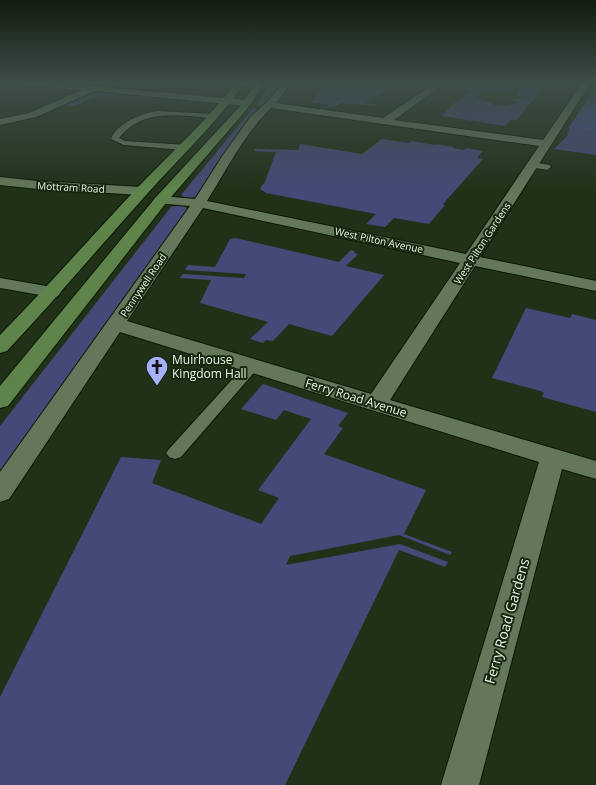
<svg xmlns="http://www.w3.org/2000/svg" width="596" height="785" viewBox="0 0 596 785" font-family="'Open Sans',sans-serif">
<rect width="100%" height="100%" fill="#203118"/>
<!-- green -->
<path fill="#444a77" d="M 271,82 L 285,82 L 266,105 L 256,106 Z
M 325,82 L 400,82 L 365,103 L 377,105 L 375,106 L 341,103 L 332,107 L 327,107 L 328,104 L 312,103 Z
M 512,84 L 517,84 L 510,91 L 481,92 L 477,97 L 497,106 L 519,103 L 510,99 L 523,98 L 516,95 L 524,85 L 545,87 L 523,111 L 524,112 L 516,120 L 511,120 L 505,126 L 442,116 L 452,105 L 472,90 L 455,88 L 457,87 L 472,88 Z
M 596,86 L 596,155 L 554,149 L 567,136 L 569,128 Z
M 101,92 L 119,94 C 112,98 107,94 100,96 C 85,99 82,107 64,106 L 94,93 Z
M 253,108 L 258,110 L 229,145 L 196,197 C 190,198 186,199 181,195 Z
M 382,139 L 409,143 L 411,141 L 435,145 L 436,144 L 454,147 L 453,148 L 464,150 L 466,148 L 483,151 L 477,158 L 483,159 L 443,204 L 445,205 L 429,224 L 394,218 L 385,227 L 366,224 L 376,214 L 266,193 L 260,189 L 262,185 L 264,184 L 276,152 L 254,151 L 255,149 L 298,150 L 300,144 L 362,154 Z
M 177,206 L 184,206 L 188,210 L 0,472 L 0,426 L 171,207 Z
M 236,238 L 339,262 L 351,250 L 355,251 L 354,253 L 358,254 L 346,266 L 384,275 L 332,336 L 289,324 L 273,341 L 266,340 L 263,343 L 250,339 L 268,322 L 200,303 L 211,280 L 180,278 L 183,274 L 244,278 L 246,274 L 185,270 L 188,265 L 215,267 L 230,239 Z
M 526,308 L 570,318 L 572,314 L 596,320 L 596,412 L 542,397 L 544,392 L 492,378 Z
M 263,384 L 348,413 L 338,426 L 343,428 L 324,454 L 426,490 L 404,534 L 452,552 L 450,555 L 399,535 L 290,556 L 286,565 L 400,544 L 448,562 L 445,567 L 399,550 L 285,785 L 0,785 L 0,697 L 121,457 L 161,460 L 152,483 L 261,524 L 279,498 L 258,490 L 311,419 L 284,410 L 276,420 L 241,409 Z"/>
<!-- forest -->
<path fill="#494f94" d="M 591,107 L 596,108 L 596,133 L 570,126 L 582,108 Z"/>
<g fill="none" stroke-linecap="round" stroke-linejoin="round">
<!-- lane casing -->
<g stroke="#091903" stroke-width="2">
<path id="lane" d="M 520,82 L 526,82 L 520,87 L 517,85 Z
M 157,111 L 213,114 L 217,116 L 213,118 C 179,116 144,107 119,138 L 125,141 L 187,145 L 188,147 L 184,150 L 124,145 L 111,139 C 117,123 142,113 157,111 Z
M 533,162 L 550,165 L 551,167 L 547,170 L 530,167 L 529,165 Z
M 252,361 L 257,363 L 260,366 L 257,369 L 181,457 L 175,459 L 169,457 L 166,453 L 169,449 L 247,363 Z"/>
</g>
<!-- street casing -->
<g stroke="#091903" stroke-width="2">
<path id="street" d="M 18,82 L 46,82 L 247,100 L 252,103 L 247,106 L 95,91 L 36,117 L 0,125 L 0,119 L 29,113 L 82,90 L 22,85 Z
M 284,82 L 292,82 L 276,103 L 383,118 L 437,82 L 446,82 L 394,120 L 543,140 L 583,82 L 591,82 L 480,257 L 596,281 L 596,291 L 475,266 L 390,400 L 596,461 L 596,479 L 562,469 L 479,785 L 441,785 L 539,462 L 120,332 L 9,499 L 0,502 L 0,472 L 190,206 L 156,203 L 154,200 L 156,197 L 161,196 L 195,199 L 223,155 L 251,116 L 266,103 ZM 271,108 L 539,146 L 466,254 L 207,201 C 227,169 244,134 271,108 ZM 203,208 L 460,263 L 371,394 L 127,321 Z
M 0,177 L 38,181 L 142,187 L 147,188 L 149,191 L 147,194 L 142,195 L 38,189 L 0,185 Z
M 0,278 L 52,287 L 58,288 L 61,292 L 58,296 L 52,297 L 0,288 Z"/>
</g>
<!-- secondary casing -->
<g stroke="#091903" stroke-width="2">
<path id="secondary" d="M 237,82 L 245,82 C 217,123 180,157 147,194 C 100,246 55,300 7,351 L 0,353 L 0,335 C 47,287 91,237 137,188 C 171,153 207,120 237,82 Z
M 257,82 L 265,82 L 247,109 L 166,203 L 8,406 L 0,408 L 0,386 L 156,197 L 241,105 Z"/>
</g>
<!-- lane -->
<use href="#lane" fill="#63775a" fill-rule="evenodd"/>
<!-- street -->
<use href="#street" fill="#63775a" fill-rule="evenodd"/>
<!-- secondary -->
<use href="#secondary" fill="#5f844b" fill-rule="evenodd"/>
</g>
<!-- sky -->
<linearGradient id="sky" x2="0" y2="1"><stop stop-color="#121b0d"/><stop offset="0.43" stop-color="#3c4e48"/><stop offset="1" stop-color="#3c4e48" stop-opacity="0"/></linearGradient>
<rect width="596" height="192" fill="url(#sky)"/>
<!-- icons -->
<defs>
<g id="church-pin" transform="scale(1.15)"><path d="M0 17L-7.5 6A9.5 9.5 0 1 1 7.5 6Z" fill="#a6b1fc" stroke="#16270f"/><path d="M-1.2-6h2.4v3.5h3.3v2.4h-3.3V6h-2.4V-.1h-3.3v-2.4h3.3Z" fill="#111"/></g>
</defs>
<g fill-rule="evenodd">
<use href="#church-pin" x="157" y="367"/>
</g>
<g text-anchor="middle" stroke-width="4" stroke-linejoin="round" paint-order="stroke">
<!-- far-street labels -->
<g font-size="10" fill="#ecf7e7" stroke="#16270f">
<text transform="translate(71 187) rotate(3)" y="4">Mottram Road</text>
<text transform="translate(379 240) rotate(12)" y="4">West Pilton Avenue</text>
<text transform="translate(482 243) rotate(-57)" y="4">West Pilton Gardens</text>
<text transform="translate(143 285) rotate(-56)" y="4">Pennywell Road</text>
</g>
<!-- poi labels -->
<g font-size="12" fill="#ecf7e7" stroke="#16270f" text-anchor="start">
<text x="172" y="364">Muirhouse<tspan x="172" dy="14">Kingdom Hall</tspan></text>
</g>
<!-- street labels -->
<g font-size="12" fill="#ecf7e7" stroke="#16270f">
<text transform="translate(356 398) rotate(17)" y="4">Ferry Road Avenue</text>
</g>
<!-- near-street labels -->
<g font-size="14" fill="#ecf7e7" stroke="#16270f">
<text transform="translate(507 621) rotate(-74)" y="5">Ferry Road Gardens</text>
</g>
</g>
</svg>
